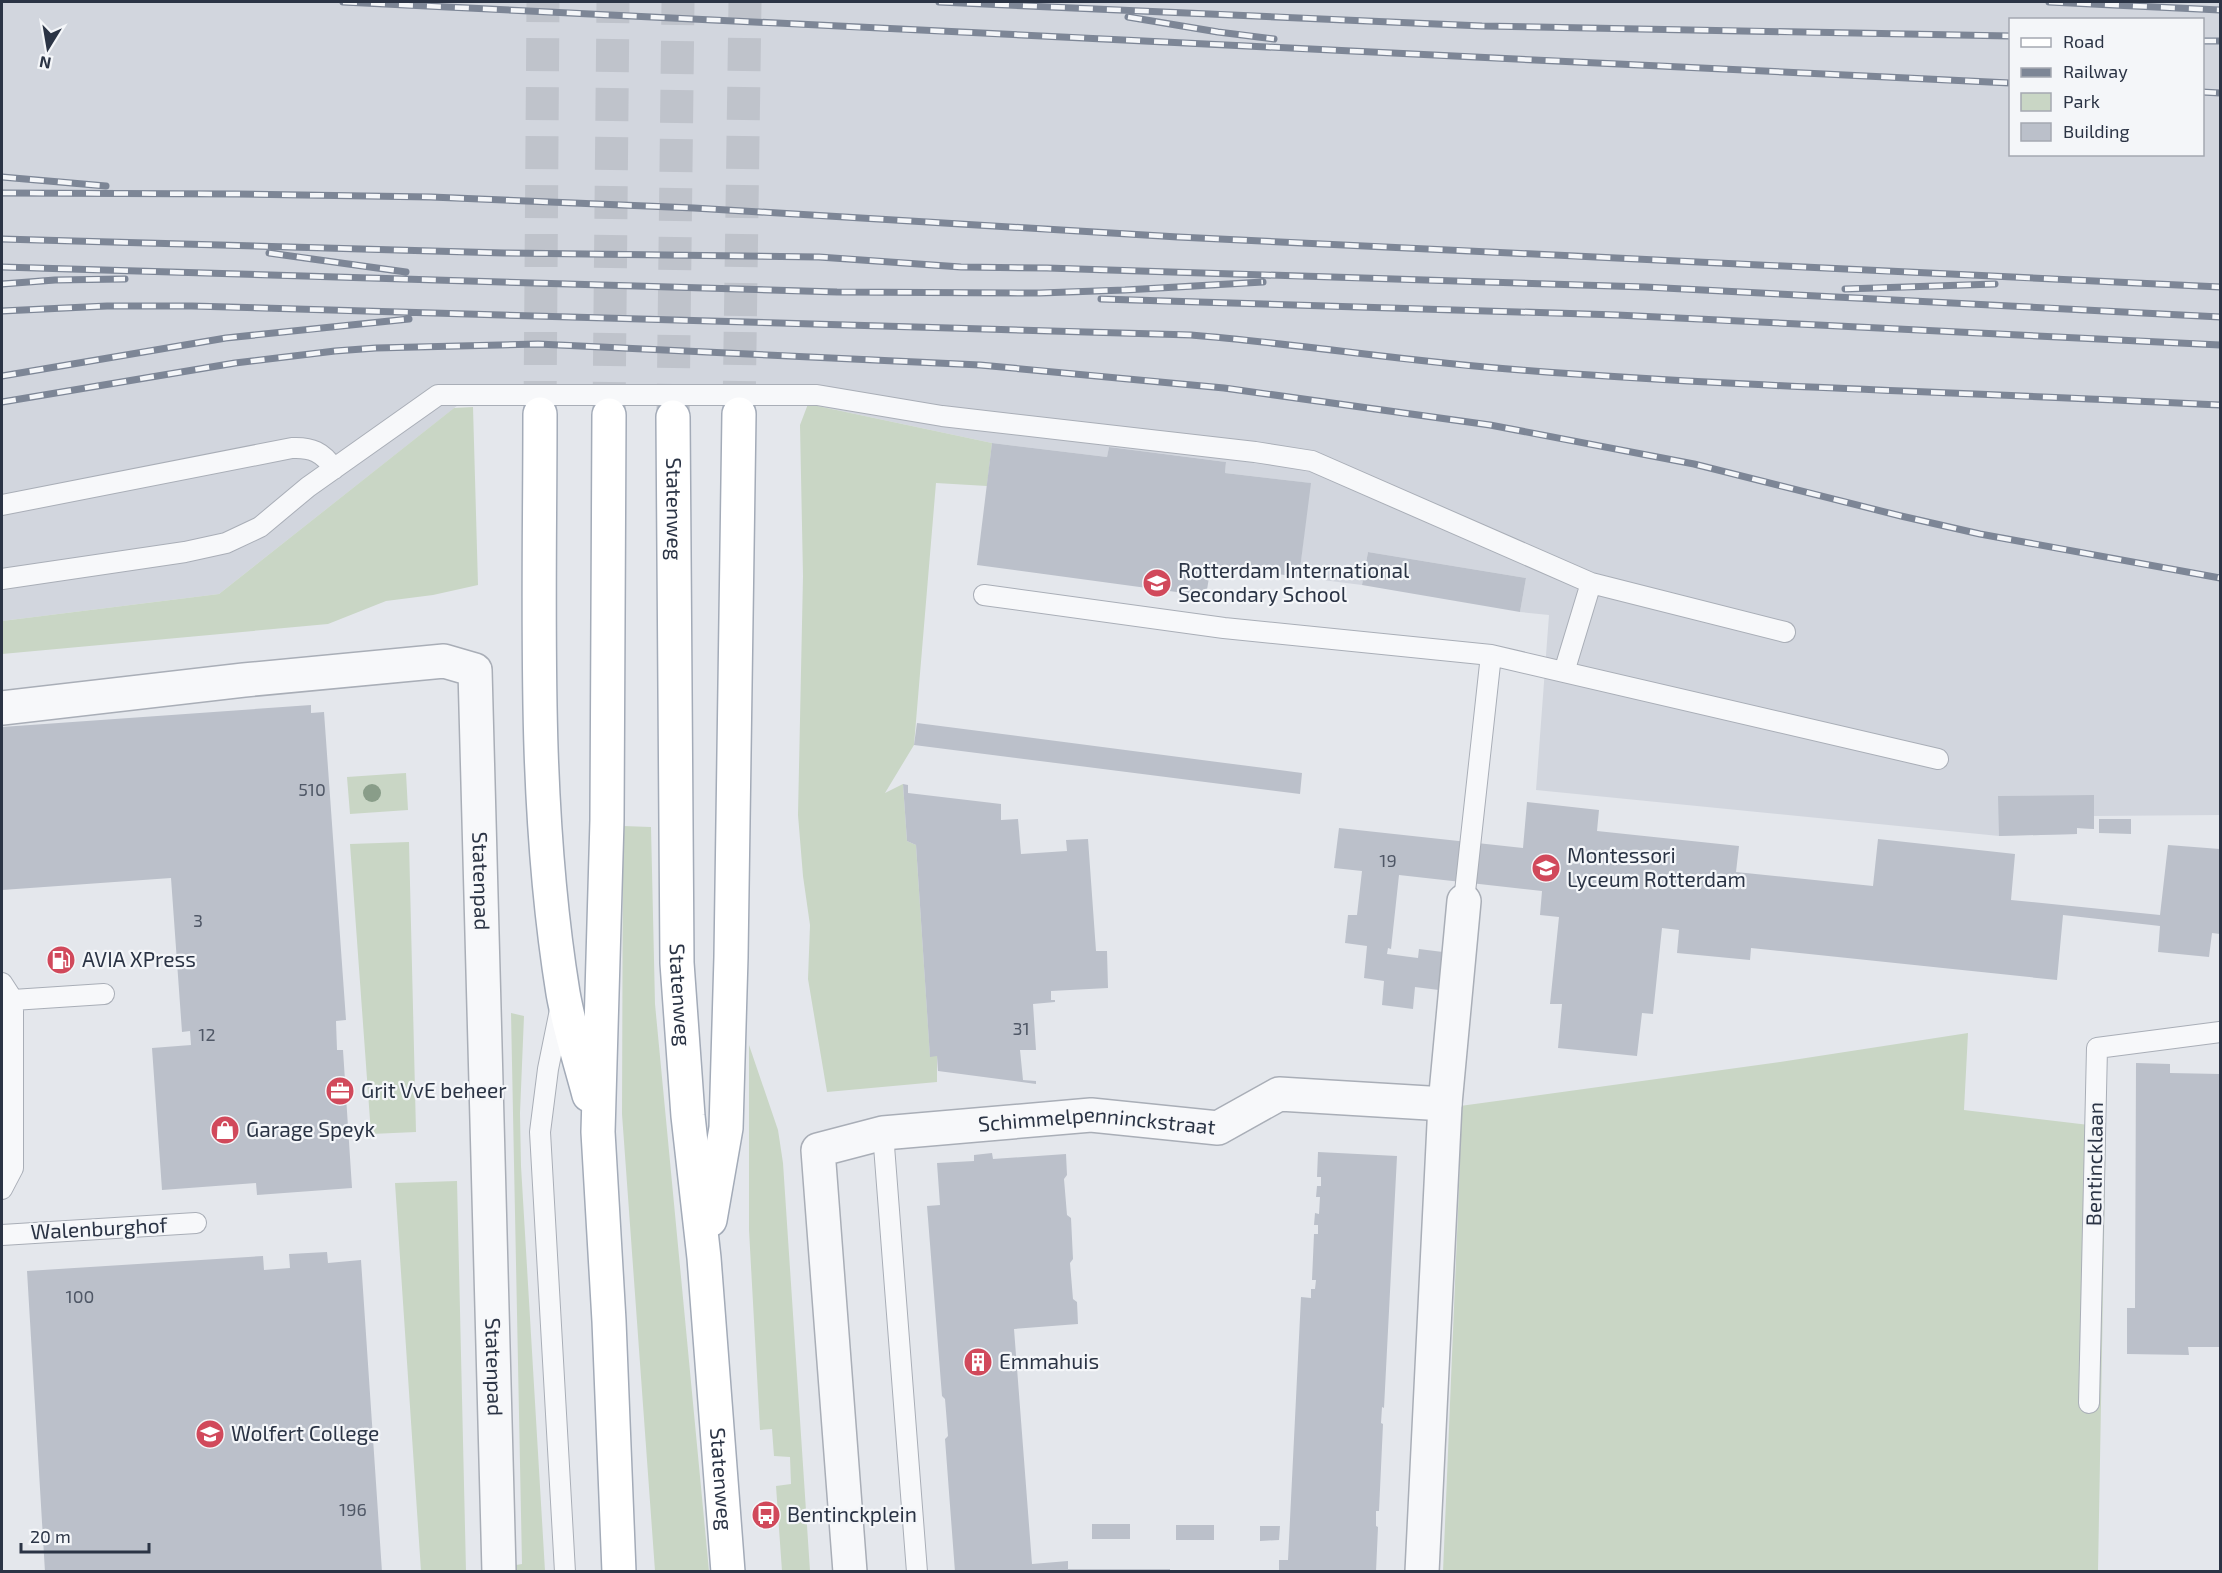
<svg xmlns="http://www.w3.org/2000/svg" width="2222" height="1573" viewBox="0 0 2222 1573" font-family="'Exo 2',sans-serif">
<rect width="100%" height="100%" fill="#e4e7ec"/>
<!-- built -->
<path fill="#d2d6de" fill-rule="evenodd" d="M 2,2 L 2220,2 L 2220,815 L 2094,816 L 2094,829 L 2077,828 L 2077,834 L 1999,836 L 1536,790 L 1549,615 L 1520,612 L 1526,578 L 1368,552 L 1362,585 L 1299,577 L 1310,483 L 1225,473 L 1226,462 L 1109,447 L 1107,457 L 992,443 L 808,404 L 459,402 L 458,405 L 219,594 L 2,621 ZM 2010,20 L 2202,20 L 2202,154 L 2010,154 Z"/>
<!-- green -->
<path fill="#c9d6c5" d="M 808,404 L 992,443 L 987,486 L 936,483 L 914,745 L 885,793 L 903,784 L 907,841 L 916,845 L 930,1056 L 937,1056 L 937,1082 L 827,1092 L 808,979 L 810,925 L 803,876 L 798,815 L 803,576 L 800,425 Z
M 473,407 L 478,585 L 433,595 L 386,601 L 328,624 L 2,654 L 2,621 L 219,594 L 454,408 Z
M 406,773 L 408,810 L 350,814 L 347,777 Z
M 623,826 L 651,827 L 655,1004 L 709,1571 L 655,1571 L 622,1114 Z
M 409,842 L 416,1132 L 371,1134 L 350,844 Z
M 511,1013 L 524,1016 L 520,1113 L 521,1166 L 545,1571 L 510,1571 L 510,1566 L 522,1564 Z
M 1968,1033 L 1964,1110 L 2106,1127 L 2098,1571 L 1443,1572 L 1460,1163 L 1460,1106 L 1780,1062 Z
M 749,1045 L 778,1130 L 783,1163 L 810,1571 L 782,1571 L 776,1486 L 791,1484 L 790,1457 L 774,1456 L 772,1429 L 760,1430 L 749,1230 Z
M 457,1181 L 466,1571 L 421,1571 L 395,1183 Z"/>
<!-- building -->
<path fill="#bbc0ca" d="M 992,443 L 1107,457 L 1109,447 L 1226,462 L 1225,473 L 1311,483 L 1299,577 L 1211,565 L 1206,596 L 977,565 Z
M 1368,552 L 1526,578 L 1520,612 L 1362,585 Z
M 311,705 L 311,713 L 324,712 L 346,1020 L 336,1021 L 337,1050 L 343,1050 L 352,1188 L 257,1195 L 256,1183 L 162,1190 L 152,1048 L 191,1045 L 190,1031 L 182,1032 L 171,878 L 2,890 L 2,727 Z
M 917,723 L 1302,773 L 1300,794 L 914,745 Z
M 903,784 L 908,785 L 908,793 L 1001,804 L 1001,820 L 1018,819 L 1021,854 L 1067,851 L 1066,840 L 1088,839 L 1096,951 L 1107,951 L 1108,988 L 1051,991 L 1051,1000 L 1055,1000 L 1055,1002 L 1033,1004 L 1036,1050 L 1020,1050 L 1023,1080 L 1036,1081 L 1036,1084 L 938,1071 L 937,1056 L 930,1057 L 916,845 L 907,841 Z
M 2094,795 L 2094,829 L 2077,828 L 2077,834 L 1999,836 L 1998,796 Z
M 1527,802 L 1599,810 L 1597,831 L 1739,846 L 1736,872 L 1873,886 L 1878,839 L 2015,854 L 2011,900 L 2160,915 L 2168,845 L 2220,849 L 2220,934 L 2212,933 L 2209,957 L 2158,952 L 2160,926 L 2063,915 L 2057,980 L 1751,948 L 1750,960 L 1677,953 L 1679,930 L 1662,928 L 1653,1014 L 1642,1013 L 1637,1056 L 1558,1048 L 1562,1004 L 1550,1004 L 1559,917 L 1540,915 L 1542,891 L 1399,875 L 1391,949 L 1388,948 L 1387,954 L 1418,958 L 1419,949 L 1443,952 L 1439,990 L 1415,987 L 1413,1009 L 1382,1005 L 1384,981 L 1364,978 L 1367,946 L 1345,943 L 1348,915 L 1357,915 L 1362,871 L 1334,868 L 1339,828 L 1523,848 Z
M 2099,819 L 2131,819 L 2131,834 L 2099,833 Z
M 2136,1063 L 2170,1064 L 2170,1073 L 2220,1074 L 2220,1347 L 2188,1347 L 2189,1355 L 2127,1354 L 2127,1308 L 2135,1308 Z
M 1318,1152 L 1397,1156 L 1384,1408 L 1382,1407 L 1381,1423 L 1383,1424 L 1379,1511 L 1376,1511 L 1376,1526 L 1378,1527 L 1376,1572 L 1279,1572 L 1279,1560 L 1288,1560 L 1301,1297 L 1311,1298 L 1311,1289 L 1315,1289 L 1316,1280 L 1312,1280 L 1314,1234 L 1318,1234 L 1318,1225 L 1314,1225 L 1315,1213 L 1319,1214 L 1320,1197 L 1316,1197 L 1317,1186 L 1321,1186 L 1321,1177 L 1317,1177 Z
M 992,1153 L 993,1159 L 1066,1154 L 1067,1175 L 1064,1179 L 1067,1215 L 1071,1218 L 1073,1259 L 1070,1263 L 1073,1299 L 1077,1302 L 1078,1324 L 1014,1329 L 1032,1564 L 1068,1561 L 1068,1569 L 1170,1569 L 1170,1572 L 955,1572 L 945,1439 L 948,1436 L 945,1399 L 942,1396 L 927,1206 L 940,1205 L 937,1163 L 974,1161 L 974,1155 Z
M 327,1252 L 328,1263 L 361,1260 L 382,1572 L 45,1572 L 27,1271 L 263,1256 L 264,1270 L 290,1268 L 289,1254 Z
M 1092,1524 L 1130,1524 L 1130,1539 L 1092,1539 Z
M 1176,1525 L 1214,1525 L 1214,1540 L 1176,1540 Z
M 1260,1526 L 1280,1526 L 1279,1540 L 1260,1541 Z"/>
<g fill="none" stroke-linecap="round" stroke-linejoin="round">
<!-- primary-tunnel -->
<path stroke="#bfc3cb" stroke-width="33" stroke-dasharray="33 16" stroke-linecap="butt" d="M 540,414 L 543,2
M 739,414 L 745,2
M 609,415 L 613,2
M 673,417 L 678,2"/>
<!-- lane casing -->
<g stroke="#a9aeb7" stroke-width="22">
<path id="lane" d="M 2,505 L 292,448 C 311,447 323,452 334,469
M 2,579 L 185,552 L 226,543 L 260,527 L 308,487 L 438,395 L 817,395 L 942,416 L 1255,452 L 1312,461 L 1591,583
M 984,595 L 1224,628 L 1491,655
M 1564,672 L 1591,583 L 1785,632
M 1464,901 L 1491,655 L 1938,759
M 2,983 L 13,1000
M 560,1010 L 548,1069 L 540,1132 L 565,1572
M 883,1133 L 917,1572
M 2,1189 L 13,1168 L 13,1000 L 104,994
M 2,1235 L 196,1223
M 2089,1403 L 2097,1048 L 2220,1032"/>
</g>
<!-- street casing -->
<g stroke="#a9aeb7" stroke-width="36">
<g id="street">
<path id="s1" d="M 2,708 L 244,680 L 444,661 L 475,670 L 499,1572"/>
<path id="s2" d="M 850,1572 L 818,1150 L 883,1133 L 1091,1115 L 1218,1128 L 1279,1094 L 1445,1104"/>
<path d="M 1422,1572 L 1445,1104 L 1464,901"/>
</g>
</g>
<!-- primary casing -->
<g stroke="#a3abb8" stroke-width="36">
<g id="primary">
<path d="M 540,414 C 540,607 532,802 563,993 C 569,1027 580,1061 589,1095"/>
<path d="M 609,415 L 607,820 L 598,1132 L 609,1321 L 619,1572"/>
<path id="s3" d="M 673,417 L 677,963 L 688,1116 L 704,1258 L 728,1572"/>
<path d="M 710,1220 L 726,1128 L 731,957 L 739,414"/>
</g>
</g>
<!-- lane -->
<use href="#lane" stroke="#f7f8fa" stroke-width="20"/>
<!-- street -->
<use href="#street" stroke="#f7f8fa" stroke-width="33"/>
<!-- primary -->
<use href="#primary" stroke="#fff" stroke-width="33"/>
<!-- rail casing -->
<g stroke="#7d8696" stroke-width="7">
<path id="rail" d="M 343,2 L 2010,83
M 939,2 L 1482,26 L 2010,36
M 2049,2 L 2220,10
M 1128,17 L 1218,32 L 1274,39
M 2202,41 L 2220,41
M 2202,92 L 2220,93
M 2,177 L 106,186
M 2,193 L 237,194 L 431,197 L 694,208 L 1178,237 L 2220,287
M 2,239 L 504,253 L 819,257 L 961,267 L 1047,268 L 1645,287 L 2220,317
M 269,253 L 406,272
M 2,267 L 837,292 L 1040,293 L 1125,290 L 1263,282
M 2,284 L 55,280 L 125,279
M 1845,289 L 1995,284
M 1101,299 L 1617,315 L 2220,345
M 2,311 L 107,306 L 192,306 L 1191,335 C 1301,344 1410,362 1521,370 C 1754,388 1987,393 2220,405
M 2,376 L 226,338 L 409,319
M 2,402 L 235,363 L 335,351 L 376,348 L 538,344 L 980,365 L 1224,388 L 1490,425 L 1694,464 L 1901,516 L 1980,534 L 2220,578"/>
</g>
<!-- rail -->
<use href="#rail" stroke="#f4f6f9" stroke-width="4.5" stroke-dasharray="14" stroke-linecap="butt"/>
</g>
<!-- trees -->
<circle fill="#899d89" cx="372" cy="793" r="9"/>
<!-- icons -->
<defs>
<g id="school-disc" transform="scale(1.5)"><circle r="9.5" fill="#d1495b" stroke="#f4f6f9"/><path d="M0-5L7-2L0 1L-7-2ZM-4 1L0 2.5L4 1V4Q0 6-4 4Z" fill="#fff"/></g>
<g id="fuel-disc" transform="scale(1.5)"><circle r="9.5" fill="#d1495b" stroke="#f4f6f9"/><path d="M-5.5-6h7V0h2V4h1.3V-2.5L3-4.5l.8-.8L6-3V5H2.5V1h-1V6h-7ZM-4.2-4.7v3.2H.2V-4.7Z" fill="#fff"/></g>
<g id="office-disc" transform="scale(1.5)"><circle r="9.5" fill="#d1495b" stroke="#f4f6f9"/><path d="M-6-3h4V-5.5h4V-3h4V5H-6ZM-1-4.5V-3h2v-1.5ZM-6 0V1H6V0Z" fill="#fff"/></g>
<g id="shop-disc" transform="scale(1.5)"><circle r="9.5" fill="#d1495b" stroke="#f4f6f9"/><path d="M-5-2.5h2.3a2.7 3.5 0 0 1 5.4 0H5L5.5 6h-11ZM-1.5-2.5h3a1.5 2.3 0 0 0-3 0Z" fill="#fff"/></g>
<g id="building-disc" transform="scale(1.5)"><circle r="9.5" fill="#d1495b" stroke="#f4f6f9"/><path d="M-4-6H4V6H1V3H-1V6H-4ZM-2.5-4.3h1.7v1.8h-1.7ZM.8-4.3h1.7v1.8H.8ZM-2.5-1h1.7V.8h-1.7ZM.8-1h1.7V.8H.8Z" fill="#fff"/></g>
<g id="bus-disc" transform="scale(1.5)"><circle r="9.5" fill="#d1495b" stroke="#f4f6f9"/><path d="M-5-6H5V4H4V6H2V4H-2V6H-4V4H-5ZM-3.5-4V0h7V-4ZM-3.5 1.2v1.5H-2V1.2ZM2 1.2v1.5H3.5V1.2Z" fill="#fff"/></g>
</defs>
<g fill-rule="evenodd">
<use href="#school-disc" x="1157" y="583"/>
<use href="#school-disc" x="1546" y="868"/>
<use href="#fuel-disc" x="61" y="960"/>
<use href="#office-disc" x="340" y="1091"/>
<use href="#shop-disc" x="225" y="1130"/>
<use href="#building-disc" x="978" y="1362"/>
<use href="#school-disc" x="210" y="1434"/>
<use href="#bus-disc" x="766" y="1515"/>
</g>
<g text-anchor="middle" stroke-width="4.5" stroke-linejoin="round" paint-order="stroke">
<!-- number labels -->
<g font-size="18" fill="#4f5766">
<text x="312" y="796">510</text>
<text x="1388" y="867">19</text>
<text x="198" y="927">3</text>
<text x="1021" y="1035">31</text>
<text x="207" y="1041">12</text>
<text x="80" y="1303">100</text>
<text x="353" y="1516">196</text>
</g>
<!-- street labels -->
<g font-size="21" fill="#2b3445" stroke="#f4f6f9">
<text dy="7" stroke="none"><textPath href="#s3" startOffset="92">Statenweg</textPath></text>
<text dy="7" stroke="none"><textPath href="#s1" startOffset="688">Statenpad</textPath></text>
<text dy="7" stroke="none"><textPath href="#s3" startOffset="578">Statenweg</textPath></text>
<text dy="7" stroke="none"><textPath href="#s2" startOffset="705">Schimmelpenninckstraat</textPath></text>
<text transform="translate(2095 1164) rotate(-89)" y="7">Bentincklaan</text>
<text transform="translate(99 1229) rotate(-3)" y="7">Walenburghof</text>
<text dy="7" stroke="none"><textPath href="#s1" startOffset="1174">Statenpad</textPath></text>
<text dy="7" stroke="none"><textPath href="#s3" startOffset="1064">Statenweg</textPath></text>
</g>
<!-- poi labels -->
<g font-size="21" fill="#2b3445" stroke="#f4f6f9" text-anchor="start">
<text x="1178" y="578">Rotterdam International<tspan x="1178" dy="24">Secondary School</tspan></text>
<text x="1567" y="863">Montessori<tspan x="1567" dy="24">Lyceum Rotterdam</tspan></text>
<text x="82" y="967">AVIA XPress</text>
<text x="361" y="1098">Grit VvE beheer</text>
<text x="246" y="1137">Garage Speyk</text>
<text x="999" y="1369">Emmahuis</text>
<text x="231" y="1441">Wolfert College</text>
<text x="787" y="1522">Bentinckplein</text>
</g>
</g>
<!-- border -->
<rect width="2222" height="1573" fill="none" stroke="#2b3445" stroke-width="6"/>
<!-- legend -->
<rect x="2009" y="18" width="195" height="138" fill="#f4f6f9" stroke="#a4a8b1" stroke-width="1.5"/>
<rect x="2021" y="38" width="30" height="9" fill="#ffffff" stroke="#a4a8b1" stroke-width="1.5"/>
<text x="2063" y="48" font-size="18" fill="#2b3445">Road</text>
<rect x="2021" y="68" width="30" height="9" fill="#7d8696" stroke="#a4a8b1" stroke-width="1.5"/>
<text x="2063" y="78" font-size="18" fill="#2b3445">Railway</text>
<rect x="2021" y="93" width="30" height="18" fill="#c9d6c5" stroke="#a4a8b1" stroke-width="1.5"/>
<text x="2063" y="108" font-size="18" fill="#2b3445">Park</text>
<rect x="2021" y="123" width="30" height="18" fill="#bbc0ca" stroke="#a4a8b1" stroke-width="1.5"/>
<text x="2063" y="138" font-size="18" fill="#2b3445">Building</text>
<!-- north arrow -->
<g transform="translate(48 48) rotate(191)" stroke="#f4f6f9" stroke-width="4.5" paint-order="stroke">
<path d="M0-4.5L10 22L0 15L-10 22Z" fill="#2b3445"/>
<text y="-9" font-size="16" font-weight="bold" text-anchor="middle" fill="#2b3445">N</text>
</g>
<!-- scale -->
<path d="M21 1543v9h128v-9" fill="none" stroke="#2b3445" stroke-width="3"/>
<text x="30" y="1543" font-size="18" fill="#2b3445" stroke="#f4f6f9" stroke-width="4.5" paint-order="stroke">20 m</text>
</svg>
